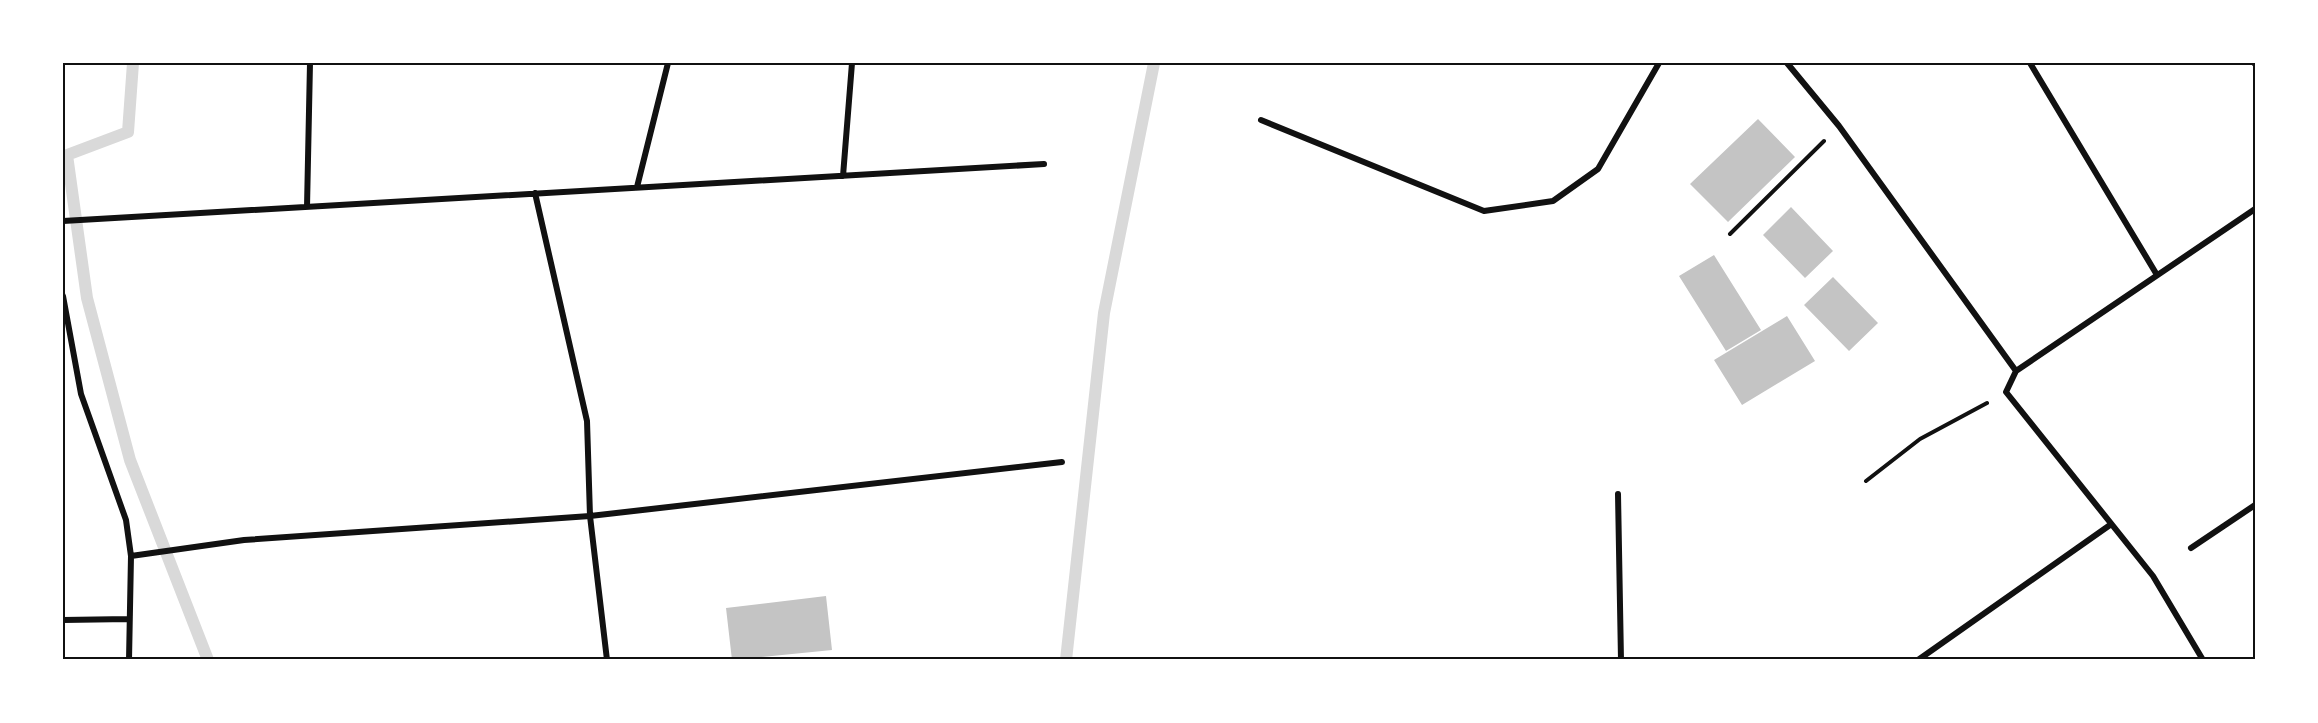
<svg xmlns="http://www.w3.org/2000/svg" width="2318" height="723" viewBox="0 0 2318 723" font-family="Lora,serif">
<rect width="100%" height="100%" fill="#fff"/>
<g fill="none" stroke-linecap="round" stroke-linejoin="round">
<!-- stream -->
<path stroke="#d9d9d9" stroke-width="12" d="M 133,63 L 128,132 L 67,155 L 87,298 L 130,460 L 208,660
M 1066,660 L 1104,313 L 1154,63"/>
</g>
<!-- building -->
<path fill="#c4c4c4" d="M 1758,119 L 1795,157 L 1728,222 L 1690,184 Z
M 1791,207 L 1833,251 L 1805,278 L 1763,235 Z
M 1714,255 L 1761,330 L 1726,351 L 1679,276 Z
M 1833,277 L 1878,323 L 1849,351 L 1804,305 Z
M 1787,316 L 1815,361 L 1742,405 L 1714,360 Z
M 826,596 L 832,650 L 732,660 L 726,608 Z"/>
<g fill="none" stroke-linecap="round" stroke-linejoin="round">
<!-- path -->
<path stroke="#111" stroke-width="4" d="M 1730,234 L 1824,141
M 1866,481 L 1920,439 L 1987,403"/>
<!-- minor -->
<path stroke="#111" stroke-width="6" d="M 1787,63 L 1839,126 L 2016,371
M 2030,63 L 2157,275
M 2254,63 L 2255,64
M 1261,120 L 1484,211 L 1553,201 L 1598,169 L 1659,63
M 843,176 L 852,63
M 637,187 L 668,63
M 535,193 L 587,421 L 590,516 L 607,660
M 307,207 L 310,63
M 63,221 L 1044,164
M 63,296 L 81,394 L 126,520 L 131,556 L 129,660
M 1618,494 L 1621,660
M 2191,548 L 2255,505
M 131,556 L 244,540 L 590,516 L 1062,462
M 63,620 L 129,619
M 1918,660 L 2110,525
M 2203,660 L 2153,576 L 2006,392 L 2016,371 L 2255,209"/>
</g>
<!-- border -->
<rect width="2318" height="723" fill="none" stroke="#ffffff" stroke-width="129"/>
<rect x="64" y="64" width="2190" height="594" fill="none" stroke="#111" stroke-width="2"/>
</svg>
